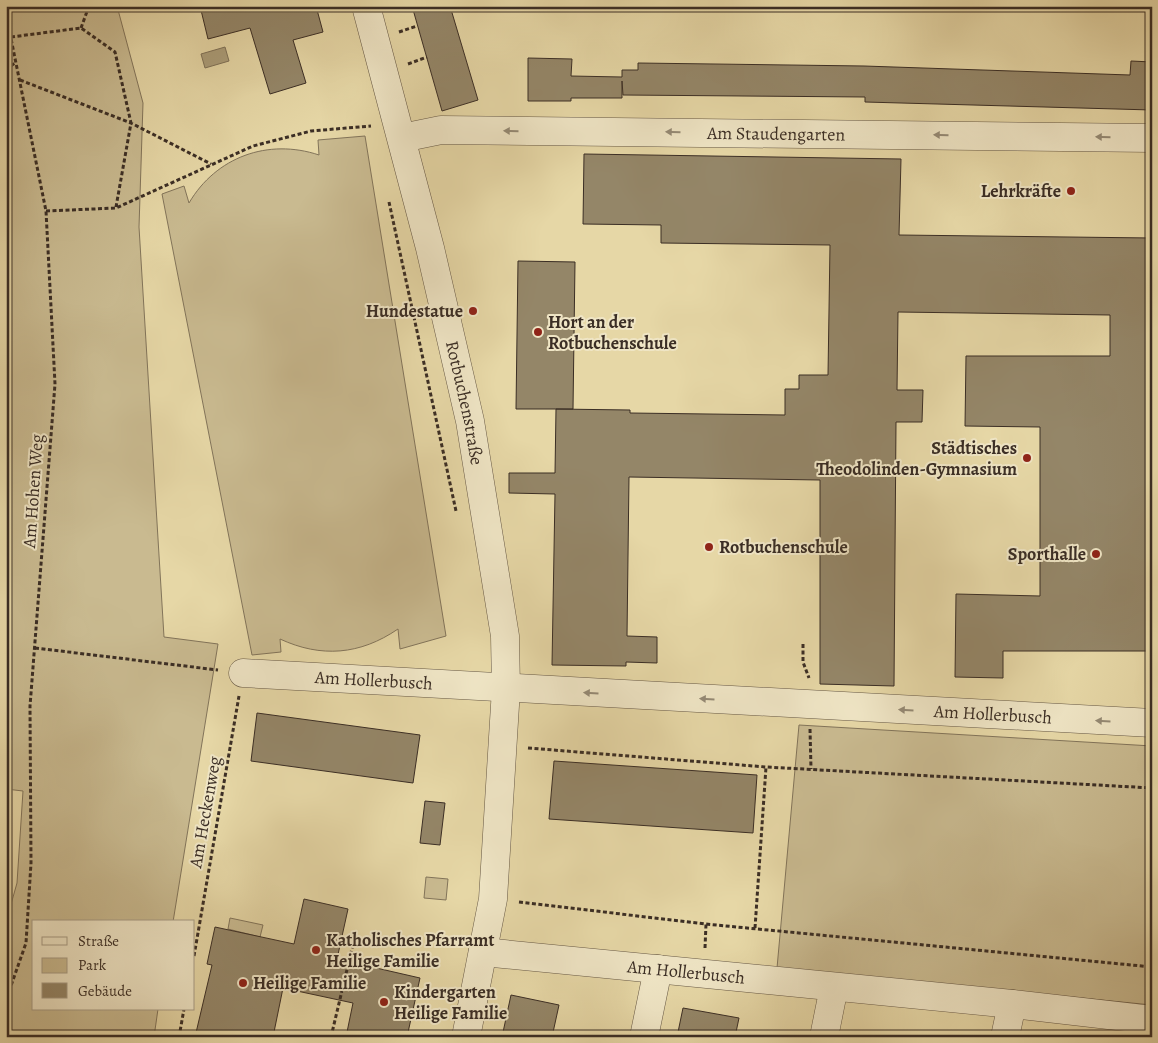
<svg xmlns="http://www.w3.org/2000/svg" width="1158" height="1043" viewBox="0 0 1158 1043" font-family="Alegreya,serif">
<rect width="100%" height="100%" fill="#e6d7a6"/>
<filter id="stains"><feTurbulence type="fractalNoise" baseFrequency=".004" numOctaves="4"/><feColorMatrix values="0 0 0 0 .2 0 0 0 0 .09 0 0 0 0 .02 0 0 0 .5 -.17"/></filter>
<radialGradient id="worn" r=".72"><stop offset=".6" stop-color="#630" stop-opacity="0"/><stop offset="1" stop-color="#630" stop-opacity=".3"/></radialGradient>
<!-- green -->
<path fill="#c9ba90" stroke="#82745a" d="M 6,6 L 117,6 L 143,103 L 139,227 L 164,637 L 218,644 L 173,922 L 34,922 L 34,1009 L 158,1009 L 154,1037 L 6,1037 L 6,922 L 17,883 L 23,791 L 6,789 Z
M 365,136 L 446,636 L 400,649 L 398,629 C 360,655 321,658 280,639 L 281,652 L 252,655 L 162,194 L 184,186 L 189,203 C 216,157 268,138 319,155 L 318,140 Z
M 799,725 L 1152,746 L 1152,1005 L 777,968 Z
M 426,877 L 448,879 L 446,900 L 424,898 Z
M 230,918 L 263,925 L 260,937 L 228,929 Z"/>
<!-- water -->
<path fill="#ac9e7a" stroke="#7f7158" d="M 225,47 L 229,61 L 205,68 L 201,54 Z"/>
<!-- building -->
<path fill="#948668" stroke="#3b2e25" d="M 200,6 L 316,6 L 323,32 L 293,40 L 306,83 L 270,94 L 250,28 L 208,39 Z
M 412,6 L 450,6 L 478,100 L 442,111 Z
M 528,58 L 572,59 L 571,76 L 622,77 L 622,70 L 638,70 L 638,63 L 864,66 L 1130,75 L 1131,61 L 1152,62 L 1152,110 L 865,102 L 865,97 L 623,95 L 622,81 L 622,98 L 571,98 L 571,101 L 528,101 Z
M 584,154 L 901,159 L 899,235 L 1152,238 L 1152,651 L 1003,651 L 1003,678 L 955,677 L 956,594 L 1040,596 L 1040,427 L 965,426 L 966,356 L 1110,356 L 1110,315 L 898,312 L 897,390 L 923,390 L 922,422 L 896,422 L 894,686 L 820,684 L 820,480 L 629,477 L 627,636 L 657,637 L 657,663 L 626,662 L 626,666 L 552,665 L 555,494 L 509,493 L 509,473 L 555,473 L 556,409 L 630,410 L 630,413 L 785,415 L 785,389 L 799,389 L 799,375 L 828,375 L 830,245 L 661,243 L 661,225 L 583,224 Z
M 518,261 L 575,262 L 573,409 L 516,409 Z
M 257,713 L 420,735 L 413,783 L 251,761 Z
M 554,761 L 757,775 L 753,833 L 549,819 Z
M 425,801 L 445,803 L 440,845 L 420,843 Z
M 304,899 L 348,909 L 337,959 L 420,978 L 407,1037 L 346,1037 L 353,1003 L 283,988 L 273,1037 L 195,1037 L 212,965 L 207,964 L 215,927 L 294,944 Z
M 511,995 L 559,1005 L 552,1037 L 502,1037 Z
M 683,1008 L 739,1018 L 735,1037 L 677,1037 Z"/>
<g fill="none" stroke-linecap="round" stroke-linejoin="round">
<!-- minor casing -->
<g stroke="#665845" stroke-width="29">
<g id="minor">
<path id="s1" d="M 366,6 L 430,248 L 470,421 L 505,636 L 506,689 L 493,899 L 466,1037"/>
<path id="s2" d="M 402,138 L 441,130 L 1152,138"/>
<path id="s3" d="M 243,673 L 1152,723"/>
<path id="s4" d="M 483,952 L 1012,1004 L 1152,1020"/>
<path d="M 644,1037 L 658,969"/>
<path d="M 824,1037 L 834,987"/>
<path d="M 1005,1037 L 1012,1004"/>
</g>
</g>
<!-- path -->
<path stroke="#3b2e25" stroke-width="3" stroke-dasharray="4 2.5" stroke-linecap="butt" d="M 6,14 L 46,211 L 55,384 L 30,706 L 31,863 L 26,943 L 6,1000
M 81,28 L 89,6
M 399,32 L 417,26
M 11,37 L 81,28 L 115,52 L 131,123 L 116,207
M 408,64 L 427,57
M 6,70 L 16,62
M 20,80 L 131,123 L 211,164
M 389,202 L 456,511
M 46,211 L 116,208 L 253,146 L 311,131 L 371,126
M 803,644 L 803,662 L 809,678
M 35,648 L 218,670
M 810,729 L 811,769
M 528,748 L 766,767 L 1152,788
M 519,902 L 706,924 L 1152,967
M 755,928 L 766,767
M 705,948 L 706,924
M 194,956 L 239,696
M 179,1037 L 184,1009
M 331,1037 L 354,940"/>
<!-- minor -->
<use href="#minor" stroke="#efe5c5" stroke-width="28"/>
</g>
<!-- one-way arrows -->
<defs><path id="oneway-solid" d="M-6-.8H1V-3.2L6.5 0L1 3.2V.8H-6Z" transform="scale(1.25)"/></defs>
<g fill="#958a75">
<use href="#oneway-solid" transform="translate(511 131) rotate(-179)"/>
<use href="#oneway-solid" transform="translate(673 132) rotate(-179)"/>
<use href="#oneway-solid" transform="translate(941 135) rotate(-179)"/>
<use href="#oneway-solid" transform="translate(1103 137) rotate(-179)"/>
<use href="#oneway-solid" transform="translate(591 693) rotate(-177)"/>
<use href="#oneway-solid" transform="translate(707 699) rotate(-177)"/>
<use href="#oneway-solid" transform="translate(906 710) rotate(-177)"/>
<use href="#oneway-solid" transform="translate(1103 721) rotate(-177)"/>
</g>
<!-- markers -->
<g fill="#8f2418" stroke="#efe5c5" stroke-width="2">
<circle cx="1071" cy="191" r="5"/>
<circle cx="473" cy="311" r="5"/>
<circle cx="538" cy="332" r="5"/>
<circle cx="1027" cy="458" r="5"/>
<circle cx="709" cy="547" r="5"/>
<circle cx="1096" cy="554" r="5"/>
<circle cx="316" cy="950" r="5"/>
<circle cx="243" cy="983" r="5"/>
<circle cx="384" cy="1002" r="5"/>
</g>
<g text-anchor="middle" stroke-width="4" stroke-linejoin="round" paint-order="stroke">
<!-- street labels -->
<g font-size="18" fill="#3b2e25" stroke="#efe5c5">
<text dy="6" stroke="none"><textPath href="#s2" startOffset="375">Am Staudengarten</textPath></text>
<text dy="6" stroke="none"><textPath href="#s1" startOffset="409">Rotbuchenstraße</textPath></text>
<text transform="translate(33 491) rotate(-86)" y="6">Am Hohen Weg</text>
<text dy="6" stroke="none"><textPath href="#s3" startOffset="131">Am Hollerbusch</textPath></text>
<text dy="6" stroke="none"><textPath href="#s3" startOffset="751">Am Hollerbusch</textPath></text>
<text transform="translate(205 812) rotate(-80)" y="6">Am Heckenweg</text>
<text dy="6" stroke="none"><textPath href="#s4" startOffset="204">Am Hollerbusch</textPath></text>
</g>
<!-- poi labels -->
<g font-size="18" font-weight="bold" fill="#3b2e25" stroke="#efe5c5" text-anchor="start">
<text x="1061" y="197" text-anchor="end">Lehrkräfte</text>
<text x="463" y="317" text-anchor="end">Hundestatue</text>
<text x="548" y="328">Hort an der<tspan x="548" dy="21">Rotbuchenschule</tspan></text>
<text x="1017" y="454" text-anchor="end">Städtisches<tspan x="1017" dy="21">Theodolinden-Gymnasium</tspan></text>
<text x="719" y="553">Rotbuchenschule</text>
<text x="1086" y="560" text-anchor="end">Sporthalle</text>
<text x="326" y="946">Katholisches Pfarramt<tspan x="326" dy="21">Heilige Familie</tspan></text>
<text x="253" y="989">Heilige Familie</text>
<text x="394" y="998">Kindergarten<tspan x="394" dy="21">Heilige Familie</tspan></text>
</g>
</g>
<!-- margin -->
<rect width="1158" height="1043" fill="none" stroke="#e6d7a6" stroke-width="25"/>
<rect x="8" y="8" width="1143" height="1028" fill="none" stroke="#3b2e25" stroke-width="2.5"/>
<rect x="12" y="12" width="1133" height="1018" fill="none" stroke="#3b2e25"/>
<!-- legend -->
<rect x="32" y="920" width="162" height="90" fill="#efe5c5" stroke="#a79c85"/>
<rect x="42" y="937" width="25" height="8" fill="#efe5c5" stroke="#a79c85"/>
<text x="78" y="946" font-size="15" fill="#3b2e25">Straße</text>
<rect x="42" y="958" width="25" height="15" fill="#c9ba90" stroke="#a79c85"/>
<text x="78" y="970" font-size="15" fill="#3b2e25">Park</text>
<rect x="42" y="983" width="25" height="15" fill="#948668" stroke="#a79c85"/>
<text x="78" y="996" font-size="15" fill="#3b2e25">Gebäude</text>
<rect width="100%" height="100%" filter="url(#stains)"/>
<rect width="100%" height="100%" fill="url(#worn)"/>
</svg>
